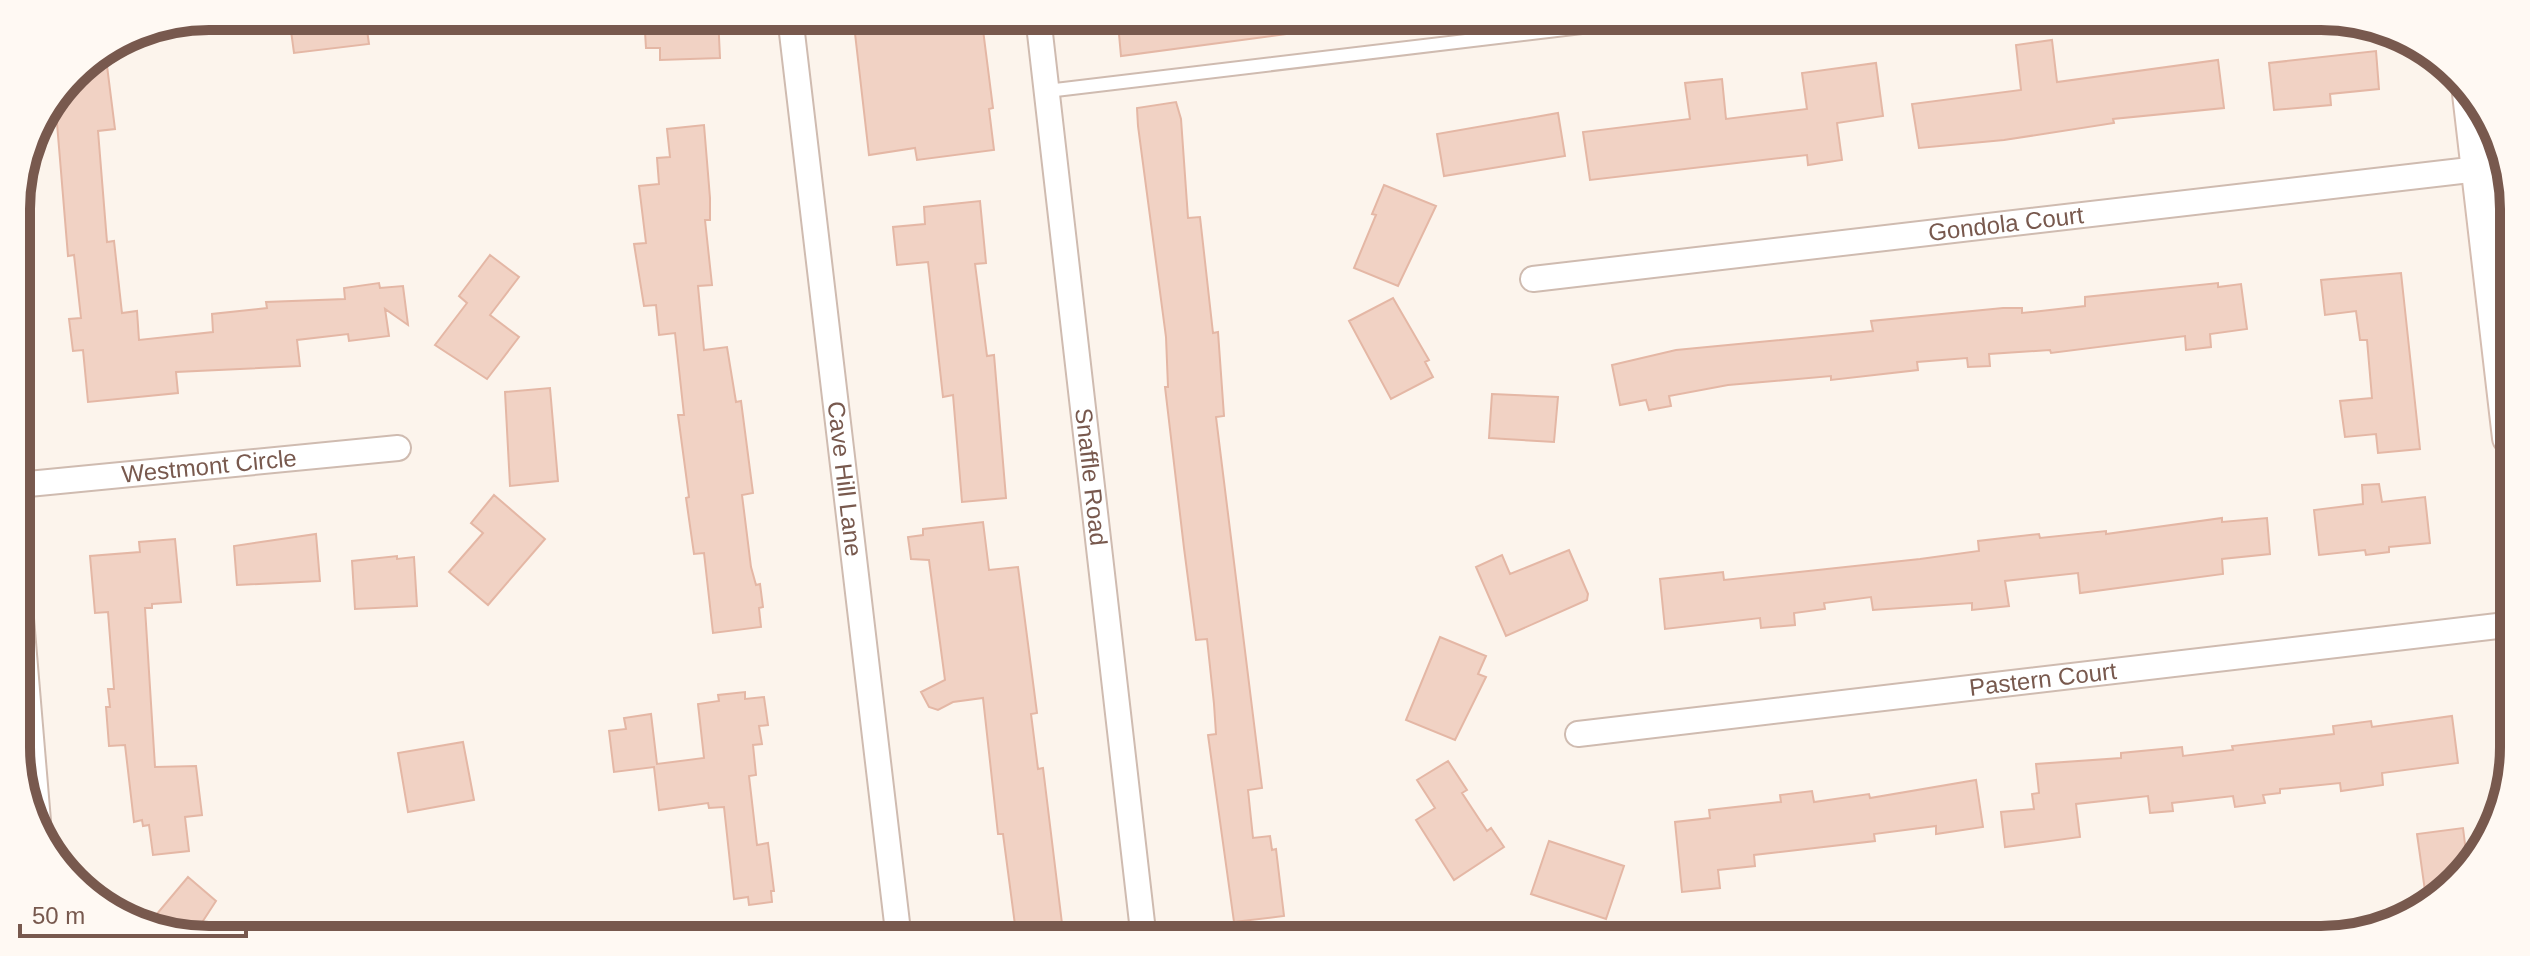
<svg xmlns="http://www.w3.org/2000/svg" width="2530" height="956" viewBox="0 0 2530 956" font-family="Arial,sans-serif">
<rect width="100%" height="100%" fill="#fcf4ec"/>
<!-- building -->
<path fill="#f1d2c4" stroke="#e4b7a5" stroke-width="2" d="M 289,16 L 365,16 L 369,44 L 294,53 Z
M 644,16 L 718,16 L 720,58 L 660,60 L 660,48 L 646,48 Z
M 853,16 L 978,16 L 979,22 L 982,22 L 993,108 L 989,109 L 994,150 L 917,160 L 915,148 L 869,155 Z
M 1158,16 L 1308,16 L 1309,31 L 1121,56 L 1118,23 Z
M 2052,40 L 2057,82 L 2218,60 L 2224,108 L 2113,119 L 2114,123 L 2004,140 L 1919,148 L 1912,104 L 2021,90 L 2016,45 Z
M 105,50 L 115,129 L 98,131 L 107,242 L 114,241 L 122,313 L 137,311 L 139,340 L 213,332 L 212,314 L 267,308 L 266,302 L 345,299 L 344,288 L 379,283 L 380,288 L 403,286 L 408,325 L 385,309 L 389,336 L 349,341 L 348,334 L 297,340 L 300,366 L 176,372 L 178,393 L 88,402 L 83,350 L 73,351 L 69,319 L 81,318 L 74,255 L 68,256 L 55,99 L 81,64 Z
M 2376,51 L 2379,89 L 2330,94 L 2331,105 L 2274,110 L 2269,63 Z
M 1876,63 L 1883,116 L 1837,123 L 1842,160 L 1808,165 L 1807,155 L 1590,180 L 1583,132 L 1690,119 L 1685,83 L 1722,79 L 1726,119 L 1807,109 L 1802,73 Z
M 1176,102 L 1181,119 L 1188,218 L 1200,217 L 1213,333 L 1218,332 L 1224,416 L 1216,417 L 1262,788 L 1248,790 L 1253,838 L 1270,836 L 1272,850 L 1276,849 L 1284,916 L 1234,922 L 1208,735 L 1216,734 L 1214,704 L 1207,639 L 1196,640 L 1184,548 L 1165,387 L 1168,387 L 1166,337 L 1138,126 L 1137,108 Z
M 1558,113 L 1565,156 L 1444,176 L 1437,134 Z
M 704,125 L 710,198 L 710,220 L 705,220 L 712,285 L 698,286 L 704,350 L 727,347 L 736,402 L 741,401 L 753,493 L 742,495 L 751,567 L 756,585 L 760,584 L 763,607 L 759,608 L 761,627 L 713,633 L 704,553 L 694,554 L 686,498 L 689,497 L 678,415 L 684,415 L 675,333 L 659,335 L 656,305 L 644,306 L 634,244 L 646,243 L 639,186 L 659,184 L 657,158 L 670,157 L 667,129 Z
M 1384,185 L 1436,206 L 1398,286 L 1354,268 L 1376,215 L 1372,214 Z
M 980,201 L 986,263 L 975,264 L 987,356 L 994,355 L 1006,498 L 962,502 L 953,395 L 943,397 L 928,262 L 897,265 L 893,227 L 925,224 L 924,207 Z
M 490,255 L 519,277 L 490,315 L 519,337 L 487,379 L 435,345 L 467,303 L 459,296 Z
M 2401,273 L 2420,449 L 2378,453 L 2376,434 L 2345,437 L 2340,401 L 2372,398 L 2367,340 L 2360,340 L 2356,311 L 2325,315 L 2321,280 Z
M 2218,283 L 2218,287 L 2241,284 L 2247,329 L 2210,334 L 2211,347 L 2186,350 L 2185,336 L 2051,353 L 2050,350 L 1989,354 L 1990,366 L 1968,367 L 1967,358 L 1917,362 L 1918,370 L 1831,380 L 1831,376 L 1728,385 L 1669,396 L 1671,406 L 1649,410 L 1646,400 L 1620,405 L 1612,365 L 1676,350 L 1873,331 L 1871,321 L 2003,308 L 2022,308 L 2022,313 L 2085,306 L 2085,297 Z
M 1393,298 L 1429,360 L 1425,362 L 1433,377 L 1391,399 L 1349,321 Z
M 550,388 L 558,481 L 510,486 L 505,392 Z
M 1492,394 L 1558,397 L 1554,442 L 1489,438 Z
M 2379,484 L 2382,502 L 2425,497 L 2430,543 L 2389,547 L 2389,552 L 2366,555 L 2365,550 L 2319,555 L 2314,510 L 2363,504 L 2362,485 Z
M 494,495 L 545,539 L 488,605 L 449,572 L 483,533 L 471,523 Z
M 2222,518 L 2222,522 L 2267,518 L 2270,554 L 2222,559 L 2223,574 L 2080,593 L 2078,573 L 2005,581 L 2009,606 L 1972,610 L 1972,603 L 1873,610 L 1871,597 L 1824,603 L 1825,609 L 1794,613 L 1795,625 L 1761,628 L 1760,618 L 1665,629 L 1660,579 L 1723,572 L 1724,580 L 1920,559 L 1979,551 L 1978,541 L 2039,534 L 2040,538 L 2106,531 L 2106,534 Z
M 983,522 L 989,570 L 1018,567 L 1037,713 L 1031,714 L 1038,769 L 1043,768 L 1064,940 L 1017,940 L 1003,834 L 998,834 L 983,698 L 953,702 L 938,710 L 929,707 L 921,692 L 945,680 L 929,560 L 911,559 L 908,537 L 923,535 L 923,529 Z
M 316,534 L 320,581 L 237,585 L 234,546 Z
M 175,539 L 181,602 L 152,604 L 152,608 L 145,608 L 155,767 L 196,766 L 202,815 L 185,817 L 189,851 L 153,855 L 149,825 L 143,826 L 142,820 L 134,822 L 125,745 L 109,746 L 106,707 L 110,707 L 108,689 L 114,689 L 108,612 L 95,613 L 90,556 L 140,552 L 139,542 Z
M 1569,550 L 1588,594 L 1587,600 L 1506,636 L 1476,567 L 1502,555 L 1510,574 Z
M 397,556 L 397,559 L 414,557 L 417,606 L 355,609 L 352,561 Z
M 1440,637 L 1486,656 L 1478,674 L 1486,677 L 1455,740 L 1406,720 Z
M 745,692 L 745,699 L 764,697 L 768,725 L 759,726 L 762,744 L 753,745 L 756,775 L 749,776 L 757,845 L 768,843 L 774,891 L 771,891 L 772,902 L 749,905 L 748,897 L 734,899 L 724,807 L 709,808 L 708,803 L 659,810 L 654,767 L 614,772 L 609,731 L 626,729 L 624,718 L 651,714 L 657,764 L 704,758 L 698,704 L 719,701 L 718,695 Z
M 2452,716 L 2458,763 L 2382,773 L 2383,785 L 2341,791 L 2340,783 L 2280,789 L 2280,793 L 2263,795 L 2265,803 L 2235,807 L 2233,796 L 2172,803 L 2173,811 L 2150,813 L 2148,796 L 2076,804 L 2080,837 L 2005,847 L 2001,812 L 2034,809 L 2032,794 L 2039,793 L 2036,764 L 2121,758 L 2121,753 L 2182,747 L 2183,756 L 2233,750 L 2232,746 L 2334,734 L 2333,726 L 2371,721 L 2372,727 Z
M 463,742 L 474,800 L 408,812 L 398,753 Z
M 1448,761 L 1467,790 L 1462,793 L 1487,831 L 1491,828 L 1504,847 L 1454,880 L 1416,820 L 1435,808 L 1417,780 Z
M 1976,780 L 1983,827 L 1936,834 L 1936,826 L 1874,834 L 1875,841 L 1754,855 L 1755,866 L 1718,870 L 1720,888 L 1682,892 L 1675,822 L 1710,818 L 1709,810 L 1781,802 L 1780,795 L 1812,791 L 1814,802 L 1869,794 L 1870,798 Z
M 2463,828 L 2467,860 L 2438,900 L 2427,905 L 2417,834 Z
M 1549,841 L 1624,866 L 1606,919 L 1531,894 Z
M 188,877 L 216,901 L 201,924 L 191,936 L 145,928 Z"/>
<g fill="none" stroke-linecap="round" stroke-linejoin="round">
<!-- lane casing -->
<g stroke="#cfbbb0" stroke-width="16">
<path id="lane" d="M 1047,91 L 1674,16"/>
</g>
<!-- street casing -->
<g stroke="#cfbbb0" stroke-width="28">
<g id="street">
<path id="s1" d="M 790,16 L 899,940"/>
<path id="s2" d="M 1038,16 L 1144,940"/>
<path id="s3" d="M 1533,279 L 2504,166"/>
<path id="s4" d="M 18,485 L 398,448"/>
<path d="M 19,595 L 38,821"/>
<path id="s5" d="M 1578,734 L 2506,625"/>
</g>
</g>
<!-- secondary casing -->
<g stroke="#d5bdb1" stroke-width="36">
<path id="secondary" d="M 2468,85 L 2509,438"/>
</g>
<!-- lane -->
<use href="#lane" stroke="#fff" stroke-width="12"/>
<!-- street -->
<use href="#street" stroke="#fff" stroke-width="24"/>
<!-- secondary -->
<use href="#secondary" stroke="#fff" stroke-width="32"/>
</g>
<g text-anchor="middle" stroke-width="7" stroke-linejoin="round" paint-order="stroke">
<!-- street labels -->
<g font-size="24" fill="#78594e" stroke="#fff9f3">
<text dy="8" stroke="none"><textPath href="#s3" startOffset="476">Gondola Court</textPath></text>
<text dy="8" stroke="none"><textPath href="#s4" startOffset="192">Westmont Circle</textPath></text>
<text dy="8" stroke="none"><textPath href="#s1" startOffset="466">Cave Hill Lane</textPath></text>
<text dy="8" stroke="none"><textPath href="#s2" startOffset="464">Snaffle Road</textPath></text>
<text dy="8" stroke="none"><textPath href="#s5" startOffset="468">Pastern Court</textPath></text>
</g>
</g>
<!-- crop -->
<path d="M0 0H2530V956H0ZM209 30H2321A179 179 0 0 1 2500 209V747A179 179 0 0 1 2321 926H209A179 179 0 0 1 30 747V209A179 179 0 0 1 209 30Z" fill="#fff9f3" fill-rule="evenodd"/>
<path fill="none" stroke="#78594e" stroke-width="10" d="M209 30H2321A179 179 0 0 1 2500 209V747A179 179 0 0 1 2321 926H209A179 179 0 0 1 30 747V209A179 179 0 0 1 209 30Z"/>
<!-- scale -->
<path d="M20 924v12h226v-12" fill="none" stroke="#78594e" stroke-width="4"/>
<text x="32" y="924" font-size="24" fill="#78594e" stroke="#fff9f3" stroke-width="6" paint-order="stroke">50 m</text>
</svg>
